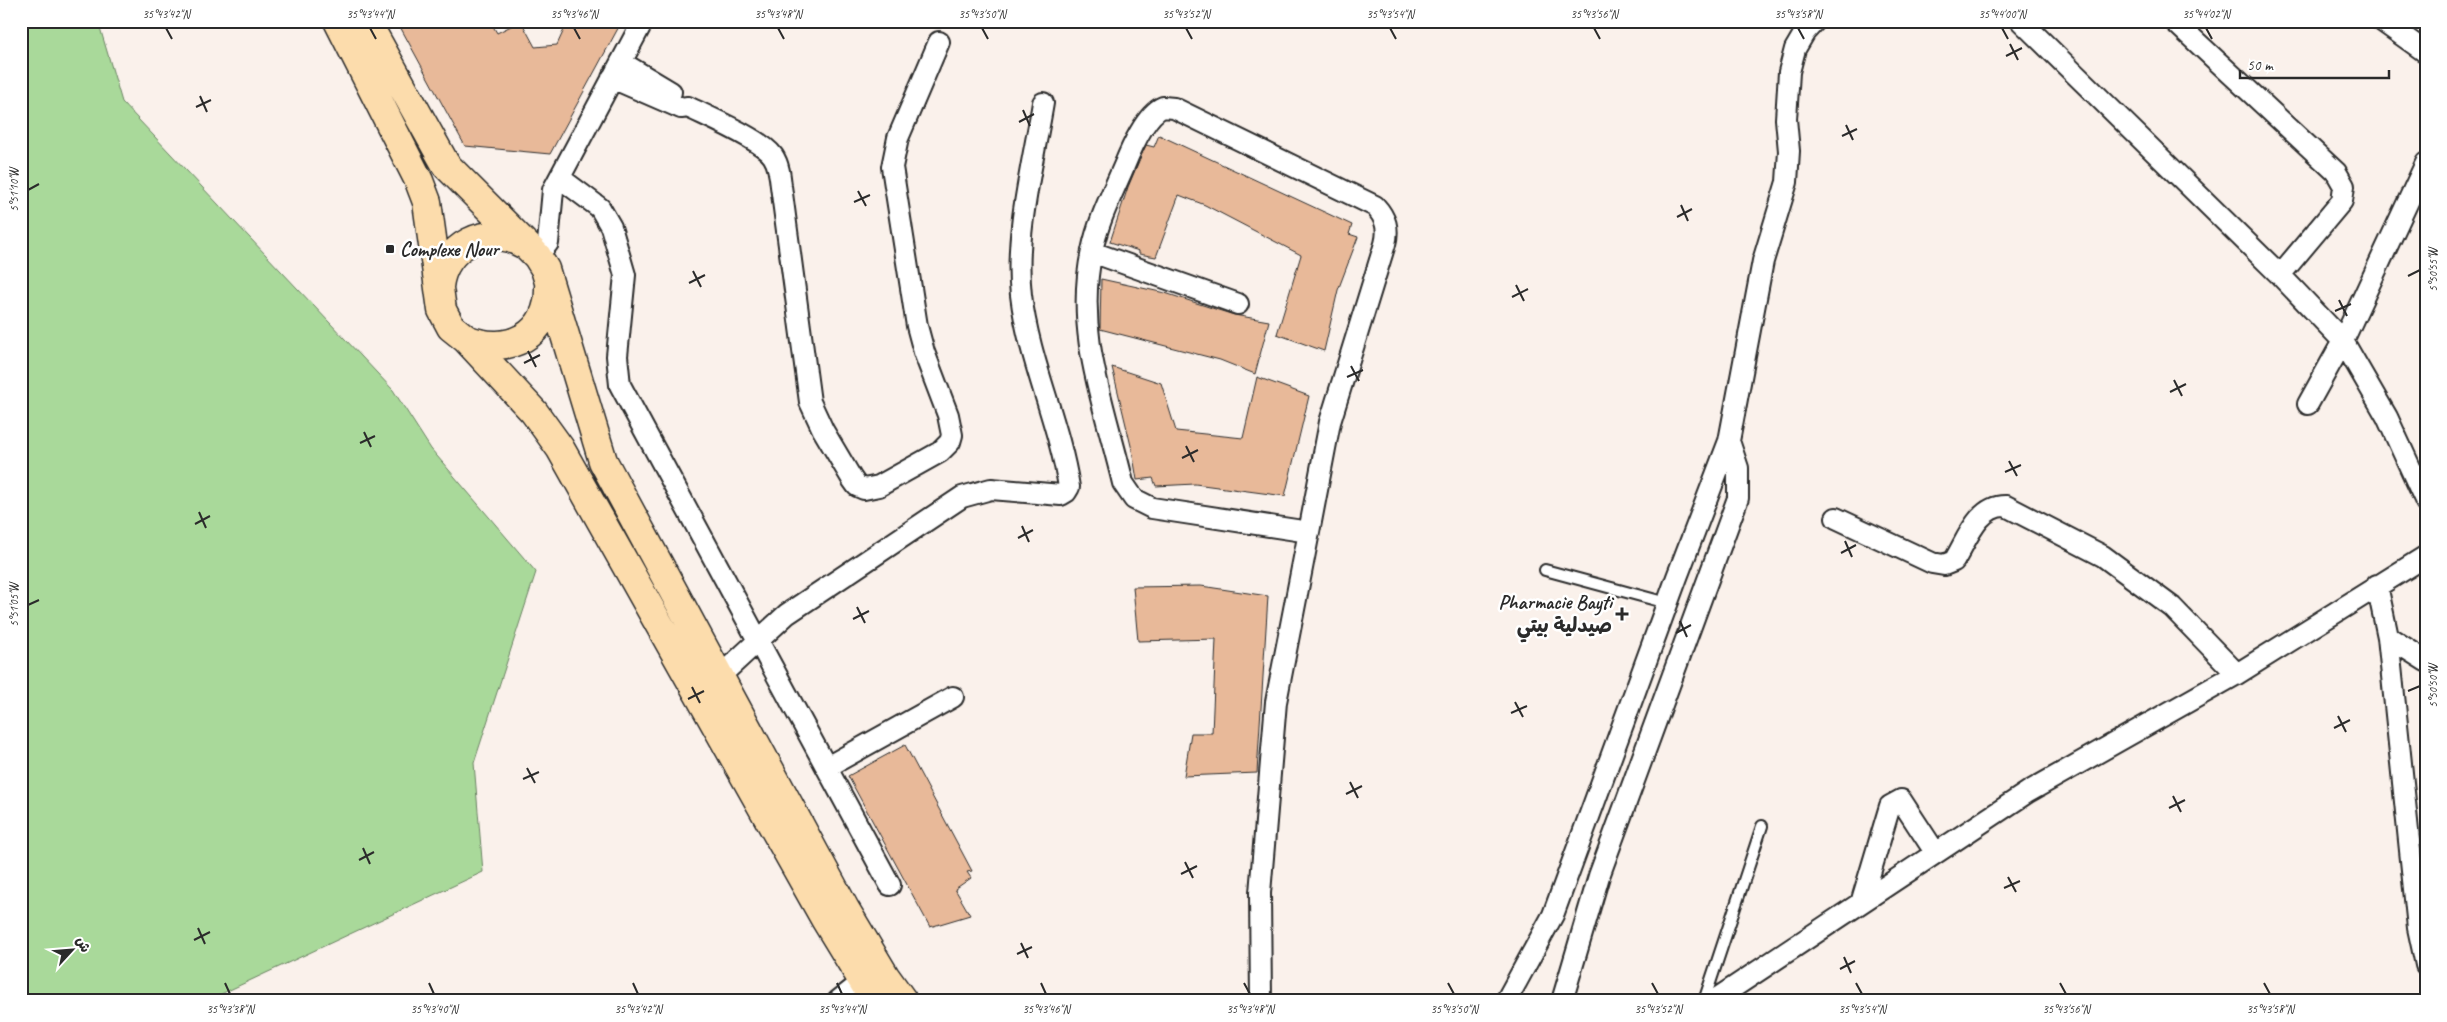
<svg xmlns="http://www.w3.org/2000/svg" width="2447" height="1022" viewBox="0 0 2447 1022" font-family="Caveat,'Playpen Sans Arabic',sans-serif">
<rect width="100%" height="100%" fill="#faf1eb"/>
<filter id="ink" filterUnits="userSpaceOnUse"><feTurbulence type="fractalNoise" baseFrequency=".02" numOctaves="2"/><feDisplacementMap in="SourceGraphic" scale="10" xChannelSelector="R" yChannelSelector="G"/><feConvolveMatrix kernelMatrix="1 2 1 2 8 2 1 2 1" color-interpolation-filters="sRGB"/></filter>
<g filter="url(#ink)">
<!-- green -->
<path fill="#a9d99a" stroke="#6a8262" d="M 21,21 L 98,21 L 122,102 L 393,390 L 431,449 L 536,572 L 474,763 L 483,872 L 206,1001 L 21,1001 Z"/>
<!-- building -->
<path fill="#e8b999" stroke="#2b2b2b" d="M 397,21 L 490,21 L 497,33 L 521,21 L 535,47 L 557,45 L 568,21 L 622,21 L 550,154 L 465,146 Z
M 1159,135 L 1352,225 L 1349,234 L 1358,237 L 1338,290 L 1324,351 L 1277,334 L 1301,255 L 1205,205 L 1179,195 L 1156,257 L 1139,254 L 1139,251 L 1110,242 L 1128,187 L 1141,156 L 1146,145 L 1154,147 Z
M 1101,279 L 1165,293 L 1234,315 L 1269,321 L 1255,374 L 1220,360 L 1100,329 Z
M 1112,367 L 1161,383 L 1176,431 L 1243,438 L 1257,377 L 1309,396 L 1285,496 L 1195,484 L 1156,486 L 1153,478 L 1137,480 L 1132,450 Z
M 1201,586 L 1268,596 L 1257,773 L 1184,776 L 1191,733 L 1212,733 L 1216,639 L 1138,641 L 1133,587 Z
M 905,745 L 972,871 L 967,872 L 971,878 L 955,889 L 970,915 L 930,927 L 848,776 Z"/>
<g fill="none" stroke-linecap="round" stroke-linejoin="round">
<!-- service casing -->
<g stroke="#2b2b2b" stroke-width="14">
<path id="service" d="M 1545,570 L 1667,603
M 1704,1001 L 1762,826"/>
</g>
<!-- minor casing -->
<g stroke="#2b2b2b" stroke-width="24">
<path id="minor" d="M 2021,21 L 2280,275 L 2343,341 L 2387,417 L 2426,502
M 2174,21 L 2336,172 L 2344,186 L 2342,201 L 2280,275
M 2382,21 L 2424,51
M 621,62 L 671,92
M 612,78 L 681,108 L 688,107 C 708,117 761,139 773,156 C 779,165 780,176 781,186 L 810,402 L 823,430 L 852,479 L 857,486 L 864,489 L 879,486 L 940,452 L 950,442 L 952,435 L 948,415 L 924,352 L 917,326 L 892,167 L 898,138 L 939,42
M 1163,107 L 1174,108 L 1375,206 C 1386,218 1389,229 1385,244 L 1330,422 L 1309,532 L 1152,508 L 1134,499 L 1123,483 C 1105,406 1074,332 1092,251 C 1098,221 1112,194 1124,166 C 1131,149 1146,114 1163,107 Z
M 560,178 L 600,208 L 611,227 L 625,275 L 617,356 L 620,385 L 890,885
M 1092,252 L 1238,304
M 537,256 L 548,243 L 553,190 L 643,21
M 2308,404 L 2343,341 L 2426,163
M 1836,518 L 1932,563 L 1944,565 L 1954,561 C 1967,540 1978,505 2006,506 L 2103,556 L 2172,607 L 2237,674
M 2377,585 L 2388,637 L 2418,928 L 2426,965
M 2388,637 L 2426,661
M 719,677 L 787,614 L 962,497 L 991,489 L 1061,495 L 1066,492 L 1069,487 C 1059,422 1029,361 1021,295 C 1014,235 1033,163 1043,103
M 827,767 L 953,697
M 1862,900 L 1890,806 L 1901,800 L 1935,852
M 838,1001 L 862,982
M 1261,1001 L 1260,893 L 1276,702 L 1309,532
M 1506,1001 L 1553,915 L 1677,577 L 1729,441 L 1763,261 L 1787,182 L 1789,151 L 1786,119 L 1789,72 L 1795,49 L 1805,32 L 1815,21
M 1562,1001 L 1599,876 L 1738,498 L 1738,468 L 1729,441
M 1713,1001 L 2028,792 L 2237,674 L 2426,556"/>
</g>
<!-- primary casing -->
<g stroke="#2b2b2b" stroke-width="31">
<path id="primary" d="M 338,21 L 419,181 L 427,202 L 442,310 L 451,327 L 466,339 L 534,412 L 560,448 L 825,919 L 875,1001
M 366,21 L 446,165 L 537,256 L 545,269 L 603,461 L 845,909 L 885,976 L 903,1001
M 439,287 C 443,246 487,223 523,244
M 466,339 C 508,356 550,336 549,287"/>
</g>
<!-- service -->
<use href="#service" stroke="#fff" stroke-width="10"/>
<!-- minor -->
<use href="#minor" stroke="#fff" stroke-width="20"/>
<!-- primary -->
<use href="#primary" stroke="#fcdcac" stroke-width="28"/>
</g>
</g>
<!-- ticks -->
<path fill="none" stroke="#2b2b2b" stroke-width="2" d="M 166,28 L 172,39M 370,28 L 376,39M 574,28 L 580,39M 778,28 L 784,39M 982,28 L 988,39M 1186,28 L 1192,39M 1390,28 L 1396,39M 1594,28 L 1600,39M 1798,28 L 1804,39M 2002,28 L 2008,39M 2206,28 L 2212,39M 2010,44 L 2018,60M 2006,56 L 2022,48M 200,96 L 207,112M 196,107 L 211,100M 1023,110 L 1030,126M 1019,122 L 1034,114M 1846,125 L 1853,140M 1842,136 L 1857,129M 28,190 L 39,184M 858,191 L 866,206M 854,202 L 870,195M 1681,205 L 1688,221M 1677,217 L 1692,209M 693,271 L 701,287M 2408,276 L 2420,270M 689,283 L 705,275M 1516,285 L 1524,301M 1512,297 L 1528,289M 2339,300 L 2347,316M 2335,311 L 2351,304M 528,351 L 536,367M 524,363 L 540,355M 1351,366 L 1359,381M 1347,377 L 1363,370M 2174,380 L 2182,396M 2170,392 L 2186,384M 364,432 L 371,447M 360,443 L 375,436M 1186,446 L 1194,462M 1182,458 L 1198,450M 2009,461 L 2017,476M 2005,472 L 2021,465M 199,512 L 206,528M 195,524 L 210,516M 1022,526 L 1029,542M 1018,538 L 1033,530M 1845,541 L 1852,557M 1841,553 L 1856,545M 28,605 L 39,600M 857,607 L 865,623M 853,619 L 869,611M 1680,621 L 1687,637M 1676,633 L 1691,625M 692,687 L 700,703M 2408,691 L 2420,686M 688,699 L 704,691M 1515,702 L 1523,717M 1511,713 L 1527,706M 2338,716 L 2346,732M 2334,728 L 2350,720M 527,768 L 535,783M 523,779 L 539,772M 1350,782 L 1358,798M 1346,794 L 1362,786M 2173,796 L 2181,812M 2169,808 L 2185,800M 363,848 L 370,864M 359,860 L 374,852M 1185,862 L 1193,878M 1181,874 L 1197,866M 2008,877 L 2016,892M 2004,888 L 2020,881M 198,928 L 205,944M 194,940 L 210,932M 1021,943 L 1028,958M 1017,954 L 1032,947M 1844,957 L 1851,973M 1840,969 L 1855,961M 225,983 L 230,994M 429,983 L 434,994M 633,983 L 638,994M 837,983 L 842,994M 1041,983 L 1046,994M 1244,983 L 1250,994M 1448,983 L 1454,994M 1652,983 L 1658,994M 1856,983 L 1862,994M 2060,983 L 2066,994M 2264,983 L 2270,994"/>
<!-- markers -->
<g fill="#2b2b2b" stroke="#fff" stroke-width="2">
<rect x="385" y="244" width="10" height="10" rx="2.5"/>
<path d="M1619.5 606.5h5v5h5v5h-5v5h-5v-5h-5v-5h5z"/>
</g>
<g text-anchor="middle" stroke-width="5" stroke-linejoin="round" paint-order="stroke">
<!-- poi labels -->
<g font-size="20" font-weight="bold" fill="#2b2b2b" stroke="#fff" text-anchor="start">
<text x="400" y="256">Complexe Nour</text>
<text x="1612" y="609" text-anchor="end">Pharmacie Bayti<tspan x="1612" dy="23">صيدلية بيتي</tspan></text>
</g>
</g>
<!-- margin -->
<rect width="2447" height="1022" fill="none" stroke="#fff" stroke-width="55"/>
<!-- north arrow -->
<g transform="translate(72 950) rotate(64)" stroke="#ffffff" stroke-width="4" paint-order="stroke">
<path d="M0-4L9 19L0 12L-9 19Z" fill="#2b2b2b"/>
<text y="-8" font-size="14" font-weight="bold" text-anchor="middle" fill="#2b2b2b">ش</text>
</g>
<!-- scale -->
<path d="M2240 70v8h149v-8" fill="none" stroke="#2b2b2b" stroke-width="2.5"/>
<text x="2247" y="70" font-size="15" fill="#2b2b2b" stroke="#ffffff" stroke-width="4" paint-order="stroke">50 m</text>
<rect x="28" y="28" width="2392" height="966" fill="none" stroke="#2b2b2b" stroke-width="2"/>
<g font-size="12" text-anchor="middle" fill="#2b2b2b">
<text x="166" y="18">35°43'42"N</text>
<text x="370" y="18">35°43'44"N</text>
<text x="574" y="18">35°43'46"N</text>
<text x="778" y="18">35°43'48"N</text>
<text x="982" y="18">35°43'50"N</text>
<text x="1186" y="18">35°43'52"N</text>
<text x="1390" y="18">35°43'54"N</text>
<text x="1594" y="18">35°43'56"N</text>
<text x="1798" y="18">35°43'58"N</text>
<text x="2002" y="18">35°44'00"N</text>
<text x="2206" y="18">35°44'02"N</text>
<text transform="translate(14 190) rotate(-90)" y="4">5°51'10"W</text>
<text transform="translate(2433 270) rotate(-90)" y="4">5°50'55"W</text>
<text transform="translate(14 605) rotate(-90)" y="4">5°51'05"W</text>
<text transform="translate(2433 686) rotate(-90)" y="4">5°50'50"W</text>
<text x="230" y="1013">35°43'38"N</text>
<text x="434" y="1013">35°43'40"N</text>
<text x="638" y="1013">35°43'42"N</text>
<text x="842" y="1013">35°43'44"N</text>
<text x="1046" y="1013">35°43'46"N</text>
<text x="1250" y="1013">35°43'48"N</text>
<text x="1454" y="1013">35°43'50"N</text>
<text x="1658" y="1013">35°43'52"N</text>
<text x="1862" y="1013">35°43'54"N</text>
<text x="2066" y="1013">35°43'56"N</text>
<text x="2270" y="1013">35°43'58"N</text>
</g>
</svg>
